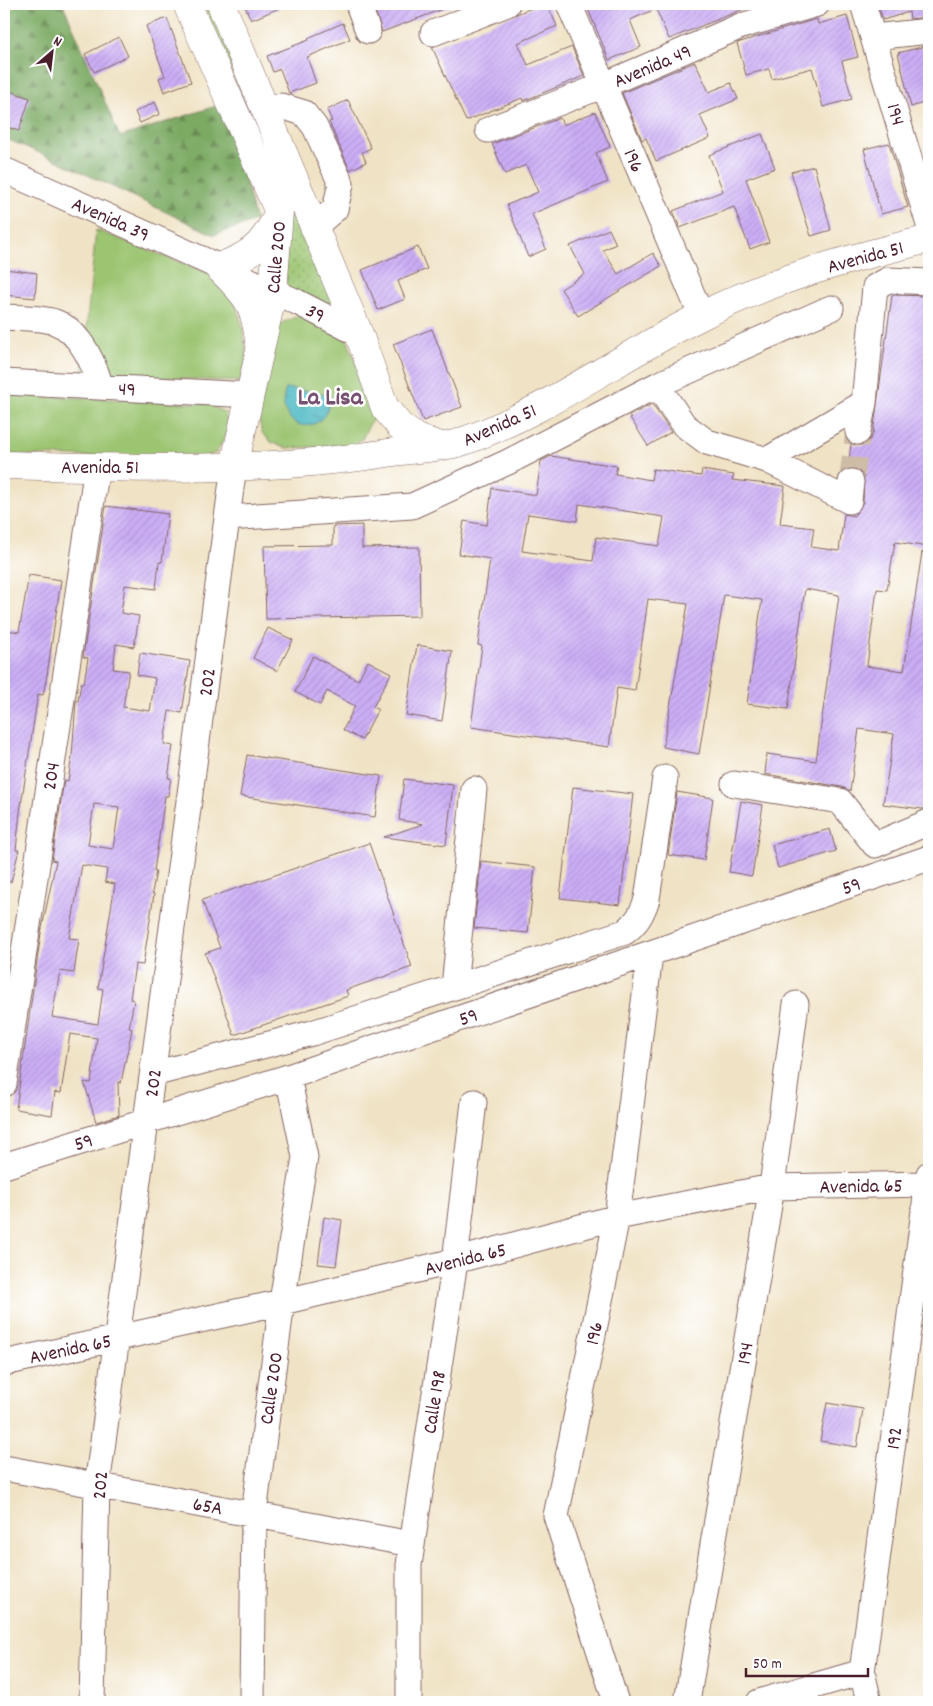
<svg xmlns="http://www.w3.org/2000/svg" width="933" height="1706" viewBox="0 0 933 1706" font-family="Dekko,sans-serif">
<defs>
<pattern id="grass-dots" width="8" height="8" patternUnits="userSpaceOnUse" patternTransform="scale(1.25)"><rect width="8" height="8" fill="#9bc571"/><path d="M2 2h.1M6 6h.1" fill="none" stroke="#809f5d" stroke-width="1.8" stroke-linecap="round"/></pattern>
<pattern id="forest-firs" width="22" height="20" patternUnits="userSpaceOnUse" patternTransform="scale(1.25)"><rect width="22" height="20" fill="#7caa63"/><path d="M5 1l3.5 6h-7zM16 11l3.5 6h-7z" fill="#688a52"/></pattern>
<pattern id="water-ripples" width="26" height="14" patternUnits="userSpaceOnUse" patternTransform="scale(1.25)"><rect width="26" height="14" fill="#4ab8c3"/><path d="M2 4q2-2 4 0t4 0M15 11q2-2 4 0t4 0" fill="none" stroke="#40959f"/></pattern>
<pattern id="building-hatch" width="6" height="6" patternUnits="userSpaceOnUse" patternTransform="scale(1.25)"><rect width="6" height="6" fill="#cbaef6"/><path d="M-1 1l2-2M0 6l6-6M5 7l2-2" fill="none" stroke="#b095d3"/></pattern>
</defs>
<rect width="100%" height="100%" fill="#fff"/>
<filter id="ink" filterUnits="userSpaceOnUse"><feTurbulence type="fractalNoise" baseFrequency=".02" numOctaves="2"/><feDisplacementMap in="SourceGraphic" scale="10" xChannelSelector="R" yChannelSelector="G"/><feConvolveMatrix kernelMatrix="1 2 1 2 8 2 1 2 1" color-interpolation-filters="sRGB"/></filter>
<filter id="wash" filterUnits="userSpaceOnUse"><feTurbulence type="fractalNoise" baseFrequency=".0096" numOctaves="4" result="noise"/><feDisplacementMap in="SourceGraphic" scale="20" xChannelSelector="R" yChannelSelector="G"/><feGaussianBlur stdDeviation="1.12" result="paint"/><feColorMatrix in="noise" values="0 0 0 0 0 0 0 0 0 0 0 0 0 0 0 0 0 1.4 0 .05"/><feComposite in="paint" operator="in"/></filter>
<g filter="url(#wash)">
<rect width="100%" height="100%" fill="#f0e3c5"/>
<!-- grass -->
<path fill="url(#grass-dots)" stroke="#72724e" d="M 203,4 L 209,4 L 345,319 L 287,288 L 277,178 Z"/>
<!-- forest -->
<path fill="url(#forest-firs)" stroke="#636447" d="M 4,4 L 63,4 L 120,137 L 225,103 L 256,221 L 214,235 L 54,159 L 4,138 Z"/>
<!-- green -->
<path fill="#9bc571" stroke="#72724e" d="M 96,230 L 211,274 L 235,303 L 243,327 L 247,357 L 240,382 L 82,373 Z
M 300,315 L 346,337 L 376,412 L 362,439 L 351,446 L 285,448 L 271,442 L 262,433 L 258,415 L 277,325 Z
M 4,394 L 209,404 L 225,413 L 229,431 L 216,453 L 200,458 L 4,455 Z"/>
<!-- water -->
<path fill="url(#water-ripples)" stroke="#4a6c77" d="M 286,388 L 330,395 C 329,441 272,432 286,388 Z"/>
<g id="blocks">
<!-- building -->
<path fill="url(#building-hatch)" fill-rule="evenodd" d="M 244,4 L 289,4 L 251,20 Z
M 373,4 L 456,4 L 382,32 Z
M 542,4 L 547,4 L 557,26 L 518,43 L 528,65 L 572,47 L 584,76 L 523,101 L 522,98 L 466,121 L 432,47 Z
M 586,4 L 756,4 L 669,39 L 656,9 L 630,20 L 641,47 L 609,60 Z
M 878,4 L 927,4 L 929,17 L 910,19 L 909,12 L 883,20 Z
M 847,16 L 858,57 L 842,61 L 852,99 L 823,107 L 812,68 L 772,79 L 769,69 L 746,75 L 737,43 L 817,19 L 818,24 Z
M 167,18 L 191,82 L 164,92 L 159,78 L 165,76 L 146,26 Z
M 343,23 L 350,39 L 307,57 L 316,83 L 289,93 L 280,69 L 273,72 L 267,56 L 309,40 L 308,38 Z
M 119,37 L 128,56 L 94,72 L 85,54 Z
M 929,45 L 929,101 L 911,107 L 898,53 Z
M 695,62 L 709,92 L 731,83 L 738,99 L 700,115 L 710,138 L 656,161 L 646,138 L 642,140 L 622,93 Z
M 4,89 L 30,98 L 19,131 L 4,126 Z
M 348,100 L 371,148 L 362,152 L 366,162 L 350,170 L 329,122 L 332,121 L 327,110 Z
M 155,102 L 160,114 L 140,123 L 135,112 Z
M 595,112 L 610,147 L 596,153 L 608,182 L 532,214 L 546,249 L 528,257 L 507,205 L 538,192 L 526,165 L 505,174 L 492,144 L 560,118 L 563,125 Z
M 762,134 L 775,168 L 746,179 L 769,242 L 750,249 L 734,207 L 680,228 L 673,211 L 723,191 L 709,155 Z
M 889,143 L 908,207 L 881,214 L 864,149 Z
M 814,166 L 831,230 L 811,236 L 791,172 Z
M 609,229 L 616,244 L 603,250 L 618,274 L 653,253 L 661,266 L 578,316 L 561,289 L 585,274 L 570,246 Z
M 418,247 L 427,269 L 398,281 L 405,299 L 378,310 L 362,270 Z
M 4,269 L 37,273 L 35,298 L 4,295 Z
M 892,295 L 929,296 L 929,547 L 895,542 L 887,590 L 877,589 L 867,666 L 904,671 L 922,552 L 929,553 L 929,808 L 922,809 L 883,804 L 894,734 L 859,729 L 850,791 L 842,787 L 765,774 L 767,754 L 816,761 L 839,595 L 805,589 L 788,709 L 747,704 L 762,600 L 724,595 L 699,754 L 663,747 L 688,604 L 648,599 L 635,691 L 617,688 L 609,747 L 471,727 L 482,646 L 478,645 L 490,559 L 459,554 L 464,521 L 487,525 L 492,488 L 536,495 L 541,461 L 551,456 L 617,466 L 615,474 L 651,480 L 653,469 L 701,476 L 702,470 L 734,475 L 732,480 L 785,486 L 780,524 L 814,528 L 811,547 L 839,551 L 844,514 L 854,516 L 863,502 L 864,476 L 859,470 L 848,468 L 851,444 L 863,445 L 869,441 L 873,434 ZM 579,504 L 664,517 L 659,546 L 596,537 L 593,561 L 522,551 L 528,514 L 577,521 Z
M 432,329 L 462,407 L 423,421 L 393,344 Z
M 652,404 L 671,432 L 648,446 L 629,416 Z
M 106,506 L 168,514 L 162,562 L 159,562 L 156,589 L 125,585 L 121,613 L 139,616 L 134,647 L 116,644 L 113,669 L 129,671 L 123,707 L 150,711 L 155,678 L 137,675 L 140,653 L 190,661 L 182,713 L 169,711 L 164,744 L 173,746 L 168,778 L 171,778 L 168,796 L 165,796 L 154,871 L 156,871 L 152,893 L 154,894 L 143,965 L 135,964 L 130,999 L 134,1000 L 129,1028 L 132,1029 L 121,1083 L 118,1082 L 119,1115 L 96,1122 L 84,1082 L 91,1083 L 97,1038 L 70,1034 L 61,1093 L 55,1092 L 52,1115 L 16,1109 L 41,933 L 56,861 L 52,860 L 64,780 L 68,781 L 72,756 L 76,701 L 78,701 L 81,683 L 84,683 L 88,658 L 83,657 ZM 94,804 L 119,807 L 113,849 L 88,845 ZM 82,865 L 107,869 L 105,882 L 115,884 L 98,988 L 103,989 L 98,1024 L 52,1017 L 60,971 L 74,973 L 79,939 L 69,938 Z
M 362,525 L 362,548 L 419,547 L 420,616 L 266,619 L 264,546 L 333,545 L 333,526 Z
M 29,575 L 61,580 L 47,675 L 43,695 L 38,694 L 20,812 L 16,850 L 19,850 L 11,882 L 4,881 L 4,652 L 7,630 L 19,632 Z
M 268,628 L 293,640 L 277,671 L 253,658 Z
M 417,645 L 452,651 L 442,721 L 406,715 Z
M 313,656 L 358,680 L 368,661 L 391,673 L 373,707 L 378,709 L 362,740 L 343,730 L 355,706 L 327,691 L 320,705 L 295,692 Z
M 247,755 L 381,776 L 375,817 L 240,796 Z
M 404,779 L 453,785 L 446,845 L 384,837 L 423,824 L 399,820 Z
M 573,787 L 633,794 L 620,905 L 560,898 Z
M 677,792 L 713,798 L 704,860 L 668,855 Z
M 741,801 L 763,805 L 752,876 L 729,872 Z
M 830,829 L 836,851 L 778,868 L 772,845 Z
M 369,843 L 412,967 L 346,990 L 348,996 L 234,1035 L 205,953 L 220,948 L 202,900 Z
M 481,861 L 535,867 L 528,933 L 474,928 Z
M 324,1217 L 342,1220 L 336,1266 L 318,1264 Z
M 827,1403 L 863,1409 L 857,1447 L 820,1441 Z"/>
</g>
</g>
<g filter="url(#ink)">
<use href="#blocks" fill-opacity="0" stroke="#846461" stroke-width="1"/>
<g fill="none" stroke-linecap="round" stroke-linejoin="round">
<!-- minor-tunnel -->
<path stroke="#cfbca6" stroke-width="25" stroke-dasharray="25 12" stroke-linecap="butt" d="M 851,482 L 858,432"/>
<!-- minor casing -->
<g stroke="#846461" stroke-width="27">
<path id="minor" d="M 358,4 L 368,31
M 569,4 L 701,315
M 863,4 L 929,225
M 433,33 L 507,4
M 874,37 L 929,31
M 265,109 L 281,106 L 304,113 L 315,127 L 341,184 L 335,209 L 314,227
M 488,130 L 602,86 L 741,26 L 817,4
M 4,170 L 297,302 L 359,334
M 4,317 C 19,318 40,317 55,322 C 80,331 94,364 101,387
M 4,382 L 250,395
M 657,385 L 684,425 L 707,442 L 767,460 L 864,403
M 858,432 L 864,403 L 875,287 L 888,280 L 929,282
M 767,460 L 849,501 L 851,482
M 227,518 L 412,506 L 508,462 L 657,385 L 831,308
M 734,784 L 840,801 L 875,845 L 929,822
M 454,987 L 474,789
M 153,1074 L 312,1033 L 625,932 C 637,923 642,914 647,899 L 665,778
M 4,1084 L 97,467
M 4,1166 L 288,1077 L 929,858
M 4,1363 L 282,1302 L 455,1261 L 617,1217 L 772,1187 L 929,1184
M 4,1468 L 411,1544
M 92,1702 L 97,1486 L 234,466
M 252,1702 L 254,1513 L 282,1302 L 305,1157 L 288,1077
M 409,1702 L 409,1565 L 455,1261 L 474,1102
M 616,1702 L 556,1516 L 617,1217 L 650,955
M 687,1702 L 772,1187 L 796,1004
M 759,1702 L 862,1672
M 869,1702 L 862,1672 L 929,1174"/>
</g>
<!-- major casing -->
<g stroke="#846461" stroke-width="29">
<path id="major" d="M 187,4 L 279,212 L 273,292 L 234,466
M 221,4 L 359,334 L 385,408 L 400,426 L 416,438 L 438,445
M 259,341 C 255,302 245,294 218,267 C 249,257 264,245 277,216
M 4,465 C 133,468 266,473 394,452 C 412,449 445,448 461,442 C 547,412 622,355 703,315 C 775,278 851,258 929,239"/>
</g>
<!-- minor -->
<use href="#minor" stroke="#fff" stroke-width="25"/>
<!-- major -->
<use href="#major" stroke="#fff" stroke-width="28"/>
</g>
</g>
<g text-anchor="middle" stroke-width="5" stroke-linejoin="round" paint-order="stroke">
<!-- street labels -->
<g font-size="20" fill="#4a1f2b" stroke="#fff">
<text transform="translate(652 65) rotate(-23)" y="7">Avenida 49</text>
<text transform="translate(897 114) rotate(74)" y="7">194</text>
<text transform="translate(635 160) rotate(66)" y="7">196</text>
<text transform="translate(111 218) rotate(24)" y="7">Avenida 39</text>
<text transform="translate(865 256) rotate(-15)" y="7">Avenida 51</text>
<text transform="translate(275 257) rotate(-85)" y="7">Calle 200</text>
<text transform="translate(316 312) rotate(27)" y="7">39</text>
<text transform="translate(127 388) rotate(3)" y="7">49</text>
<text transform="translate(499 424) rotate(-24)" y="7">Avenida 51</text>
<text x="100" y="473">Avenida 51</text>
<text transform="translate(206 682) rotate(-82)" y="7">202</text>
<text transform="translate(50 776) rotate(-81)" y="7">204</text>
<text transform="translate(851 885) rotate(-19)" y="7">59</text>
<text transform="translate(468 1016) rotate(-19)" y="7">59</text>
<text transform="translate(152 1083) rotate(-82)" y="7">202</text>
<text transform="translate(83 1141) rotate(-18)" y="7">59</text>
<text transform="translate(861 1185) rotate(-1)" y="7">Avenida 65</text>
<text transform="translate(465 1258) rotate(-14)" y="7">Avenida 65</text>
<text transform="translate(593 1333) rotate(-78)" y="7">196</text>
<text transform="translate(70 1348) rotate(-12)" y="7">Avenida 65</text>
<text transform="translate(744 1353) rotate(-81)" y="7">194</text>
<text transform="translate(270 1388) rotate(-82)" y="7">Calle 200</text>
<text transform="translate(433 1402) rotate(-81)" y="7">Calle 198</text>
<text transform="translate(893 1438) rotate(-82)" y="7">192</text>
<text transform="translate(99 1485) rotate(-85)" y="7">202</text>
<text transform="translate(208 1505) rotate(10)" y="7">65A</text>
</g>
<!-- district labels -->
<g font-size="25" font-weight="bold" fill="#775172" stroke="#fff">
<text x="330" y="404">La Lisa</text>
</g>
</g>
<!-- margin -->
<rect width="933" height="1706" fill="none" stroke="#fff" stroke-width="20"/>
<!-- north arrow -->
<g transform="translate(52 52) rotate(28)" stroke="#ffffff" stroke-width="4" paint-order="stroke">
<path d="M0-4L9 19L0 12L-9 19Z" fill="#4a1f2b"/>
<text y="-8" font-size="14" font-weight="bold" text-anchor="middle" fill="#4a1f2b">N</text>
</g>
<!-- scale -->
<path d="M746 1668v8h122v-8" fill="none" stroke="#4a1f2b" stroke-width="2.5"/>
<text x="753" y="1668" font-size="15" fill="#4a1f2b" stroke="#ffffff" stroke-width="4" paint-order="stroke">50 m</text>
</svg>
